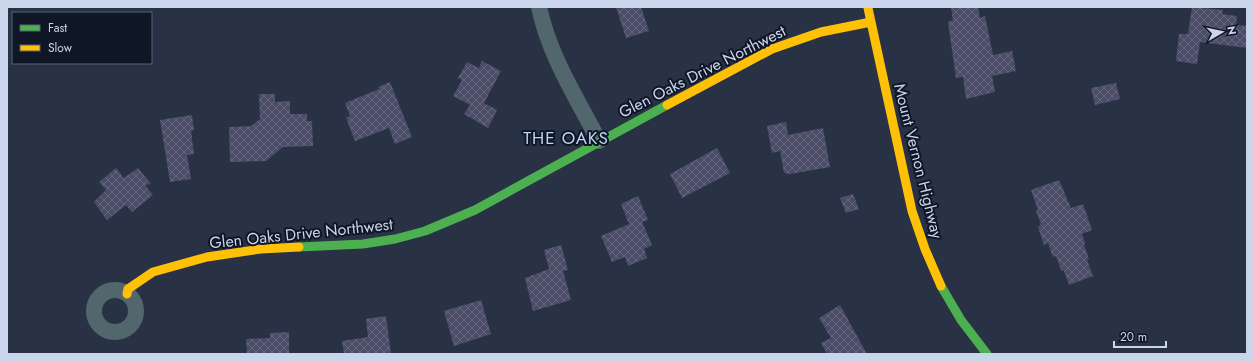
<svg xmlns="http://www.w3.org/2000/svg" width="1254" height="361" viewBox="0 0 1254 361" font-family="Jost,sans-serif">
<defs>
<pattern id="building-cross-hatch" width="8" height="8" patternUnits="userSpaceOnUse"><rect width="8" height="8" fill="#4b4d68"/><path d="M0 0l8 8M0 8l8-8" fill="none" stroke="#64667e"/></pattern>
</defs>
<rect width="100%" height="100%" fill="#293144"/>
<!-- building -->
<path fill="url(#building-cross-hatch)" d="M 616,7 L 641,7 L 649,31 L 626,38 Z
M 951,7 L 978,7 L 980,18 L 985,16 L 993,55 L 1012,51 L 1016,71 L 992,76 L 995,92 L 966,99 L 963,77 L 956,78 L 948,22 L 953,20 Z
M 1192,7 L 1223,10 L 1222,14 L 1237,16 L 1236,25 L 1247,26 L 1247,48 L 1200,42 L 1197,64 L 1176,61 L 1179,34 L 1188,34 Z
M 482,61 L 501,71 L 484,103 L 497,110 L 488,128 L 464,114 L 470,105 L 453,96 L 462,80 L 458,78 L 467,62 L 479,68 Z
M 390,82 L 412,137 L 395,144 L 389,128 L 355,141 L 346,118 L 350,116 L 345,103 L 379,89 L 378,87 Z
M 1116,83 L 1120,99 L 1095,105 L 1091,88 Z
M 259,94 L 275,94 L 275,102 L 290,101 L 290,114 L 307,114 L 307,121 L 312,121 L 313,146 L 283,147 L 266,161 L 230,162 L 229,127 L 251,126 L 260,119 Z
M 192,115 L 194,130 L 191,131 L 194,154 L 187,155 L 191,179 L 170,182 L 160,120 Z
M 786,122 L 788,135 L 823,128 L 830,167 L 790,174 L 784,173 L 780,151 L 772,153 L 767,126 Z
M 717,148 L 730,173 L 682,198 L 670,174 Z
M 116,168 L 124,178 L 138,168 L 151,184 L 145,185 L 153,195 L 132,212 L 126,205 L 107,220 L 94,202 L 106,190 L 99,182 Z
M 1059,180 L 1071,208 L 1083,204 L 1092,230 L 1082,234 L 1085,243 L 1084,245 L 1089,259 L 1087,260 L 1093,276 L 1069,285 L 1064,271 L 1061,270 L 1056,256 L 1053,257 L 1048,243 L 1044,245 L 1038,227 L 1041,224 L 1036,211 L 1038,210 L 1031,190 Z
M 853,194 L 859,209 L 846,213 L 840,198 Z
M 638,196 L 648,220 L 642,222 L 652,245 L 644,249 L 647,258 L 628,266 L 625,257 L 612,262 L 601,236 L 629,224 L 621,204 Z
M 561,245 L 568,270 L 563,271 L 571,300 L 533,311 L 525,278 L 549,269 L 544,250 Z
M 481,300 L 491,334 L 454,346 L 444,311 Z
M 840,305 L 867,354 L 827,354 L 821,343 L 831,338 L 819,318 Z
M 386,316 L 391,354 L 344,354 L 342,341 L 368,337 L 366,319 Z
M 289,332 L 289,354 L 247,354 L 246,339 L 270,338 L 270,333 Z"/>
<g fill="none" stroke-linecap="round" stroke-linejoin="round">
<!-- street -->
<path stroke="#52666e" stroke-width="16" d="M 539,7 C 549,55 576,97 599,141
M94 311a21 21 0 1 1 42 0a21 21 0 1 1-42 0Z"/>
<!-- fast -->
<path stroke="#4caf50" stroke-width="9" d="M 299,247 L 363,244 L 395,239 L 425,231 L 475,210 L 667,105
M 941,286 L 961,320 L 987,354"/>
<!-- slow -->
<path stroke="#ffc107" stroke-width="9" d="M 868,8 L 912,211 L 925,249 L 941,286
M 667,105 L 772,49 L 821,32 L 871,22
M 127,294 L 128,289 L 153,272 L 207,257 L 261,249 L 299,247"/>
</g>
<g text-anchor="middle" stroke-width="4" stroke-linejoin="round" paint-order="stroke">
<!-- street labels -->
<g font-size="16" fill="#cad5ec" stroke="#0f1626">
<text transform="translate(702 71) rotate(-27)" y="6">Glen Oaks Drive Northwest</text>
<text transform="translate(919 161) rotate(76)" y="6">Mount Vernon Highway</text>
<text transform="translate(301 233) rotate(-6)" y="6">Glen Oaks Drive Northwest</text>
</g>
<!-- neighbourhood labels -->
<g font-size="17" letter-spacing="1" fill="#c1d3f8" stroke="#0f1626">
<text x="566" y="144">THE OAKS</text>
</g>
</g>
<!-- border -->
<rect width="1254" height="361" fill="none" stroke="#cad5ec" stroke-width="16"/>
<!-- legend -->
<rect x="12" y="12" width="140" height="52" fill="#0f1626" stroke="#5a6275"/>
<rect x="20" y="25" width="20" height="6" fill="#4caf50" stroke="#5a6275"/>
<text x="48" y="32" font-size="12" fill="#cad5ec">Fast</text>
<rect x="20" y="45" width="20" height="6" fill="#ffc107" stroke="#5a6275"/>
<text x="48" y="52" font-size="12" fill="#cad5ec">Slow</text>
<!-- north arrow -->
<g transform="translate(1222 32) rotate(81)" stroke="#0f1626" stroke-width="3" paint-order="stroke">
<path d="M0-3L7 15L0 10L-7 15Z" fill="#cad5ec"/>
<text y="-6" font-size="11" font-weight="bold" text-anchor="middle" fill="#cad5ec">N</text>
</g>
<!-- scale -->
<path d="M1114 341v6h52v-6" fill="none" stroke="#cad5ec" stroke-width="2"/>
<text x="1120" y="341" font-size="12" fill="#cad5ec" stroke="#0f1626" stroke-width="3" paint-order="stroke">20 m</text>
</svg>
